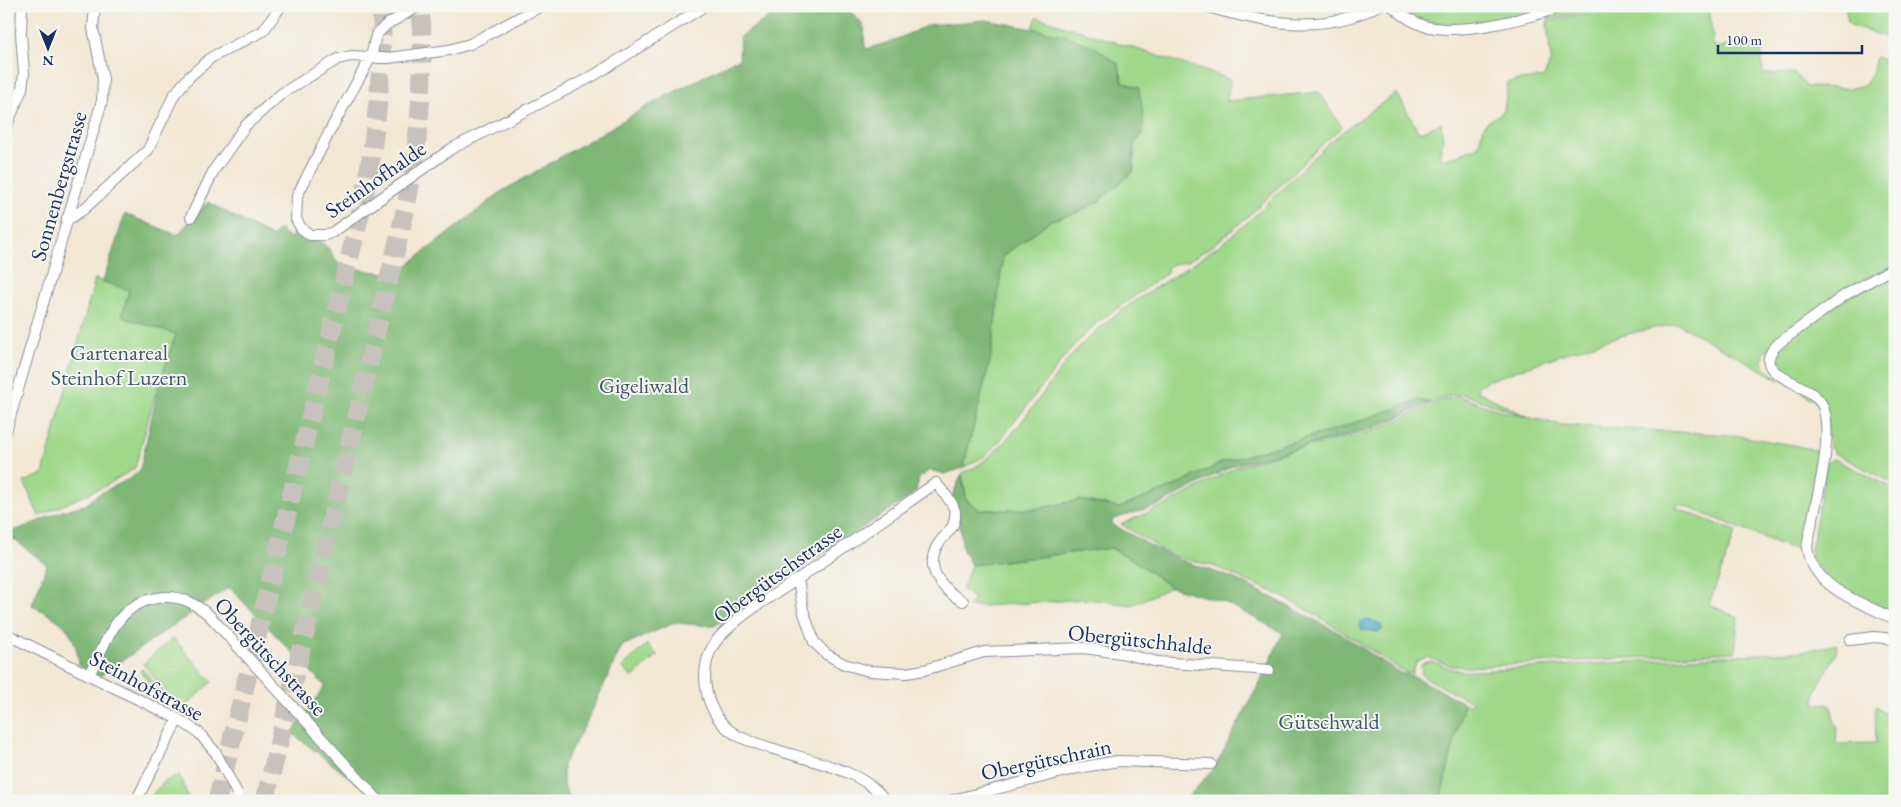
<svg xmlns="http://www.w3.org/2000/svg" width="1901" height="807" viewBox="0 0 1901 807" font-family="'EB Garamond',serif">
<rect width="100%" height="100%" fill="#f6f6f2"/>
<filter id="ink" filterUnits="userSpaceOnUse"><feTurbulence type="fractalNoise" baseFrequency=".02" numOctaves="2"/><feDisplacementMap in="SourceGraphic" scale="10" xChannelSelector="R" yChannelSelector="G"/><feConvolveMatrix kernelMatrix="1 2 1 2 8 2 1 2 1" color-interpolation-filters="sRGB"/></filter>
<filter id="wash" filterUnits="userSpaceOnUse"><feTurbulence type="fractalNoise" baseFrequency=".0096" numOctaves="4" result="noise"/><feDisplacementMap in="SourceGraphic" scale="20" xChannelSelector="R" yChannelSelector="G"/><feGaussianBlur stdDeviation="1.12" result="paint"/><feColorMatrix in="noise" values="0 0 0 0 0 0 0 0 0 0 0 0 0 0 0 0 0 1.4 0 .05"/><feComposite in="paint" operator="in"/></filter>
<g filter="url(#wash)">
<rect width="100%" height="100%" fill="#f2e8d4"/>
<!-- green -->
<path fill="#9fd88a" stroke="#5d8474" d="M 1400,6 L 1554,6 C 1518,14 1464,30 1427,21 C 1417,19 1408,12 1400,6 Z
M 1572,6 L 1591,6 L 1587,10 L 1547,20 L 1552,12 Z
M 1617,6 L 1709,6 L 1714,47 L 1761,45 L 1763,74 L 1794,73 L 1807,87 L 1850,88 L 1864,86 L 1872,74 L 1876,57 L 1884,60 L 1895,57 L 1895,266 L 1840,292 L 1766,351 C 1757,365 1770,372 1780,380 L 1678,324 C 1612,333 1549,360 1487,381 L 1478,386 L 1477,391 L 1528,417 L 1462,394 L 1449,395 L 1431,403 L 1418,400 L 1334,430 L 1223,462 L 1175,486 L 1119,508 L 1080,500 L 1036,509 L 980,510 L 967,501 L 962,473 C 1000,462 1043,390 1069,359 C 1110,308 1171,282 1222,243 C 1260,215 1290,179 1324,147 C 1347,127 1372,110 1397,93 L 1419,133 L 1441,123 L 1443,139 L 1439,157 L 1445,159 L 1477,148 L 1485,124 L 1504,111 L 1508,82 L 1544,77 L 1551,60 L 1547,22 Z
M 1845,6 L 1895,6 L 1892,39 L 1851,25 L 1848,21 Z
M 1037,17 L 1230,79 L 1227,101 L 1319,92 L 1342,127 C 1291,169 1250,224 1193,258 C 1184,264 1176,263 1168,266 L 1167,273 L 1098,322 L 1074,345 L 998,443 L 985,456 L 963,468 L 991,357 L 1003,256 L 1051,220 L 1077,213 L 1133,172 C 1139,141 1127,94 1118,64 C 1088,42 1069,37 1033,28 Z
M 1895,270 L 1895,484 L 1834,453 L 1829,445 L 1825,409 L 1778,373 L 1771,356 L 1823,313 Z
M 95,279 L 129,290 L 122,317 L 176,334 L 153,402 L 135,468 L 105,486 L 39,516 L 24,482 L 43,474 Z
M 1458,396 L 1501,411 L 1561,425 L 1733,435 L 1798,446 L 1814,450 L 1821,455 L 1803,545 L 1799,548 L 1787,547 L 1680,504 L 1676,508 L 1736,531 L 1709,604 L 1738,618 L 1735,652 L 1467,667 L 1452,666 L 1427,657 L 1417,661 L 1412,674 L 1406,673 L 1313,613 L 1273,592 L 1213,566 L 1170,555 L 1121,524 L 1166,505 L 1236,467 L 1296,449 L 1374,431 L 1445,399 Z
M 1834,459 L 1895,489 L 1895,617 L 1832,583 L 1810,557 L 1827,462 Z
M 1111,548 L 1133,560 L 1171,587 L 1132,605 L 1087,599 L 968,607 L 974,598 L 962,590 L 971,565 Z
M 173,638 L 212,682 L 182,709 L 143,664 Z
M 647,644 L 657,655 L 632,678 L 622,667 Z
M 1837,644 C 1838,663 1812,683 1815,705 L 1828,703 C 1835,709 1831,719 1837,726 L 1836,744 L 1876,743 L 1875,706 L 1890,717 L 1895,723 L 1895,801 L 1440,801 L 1464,703 L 1471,706 L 1473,703 L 1422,676 L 1421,665 C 1432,656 1443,668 1456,670 C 1463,672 1470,671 1477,671 L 1805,651 Z
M 142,669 L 167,696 L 164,698 L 140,672 Z
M 179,775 L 190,801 L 146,801 L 165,781 Z"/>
<!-- forest -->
<path fill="#7fb876" stroke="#4d746a" d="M 785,6 L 844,6 C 850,12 861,19 864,28 C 865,35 863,41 866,49 L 890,42 L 929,25 L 987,20 L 1064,35 L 1095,47 L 1118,64 L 1123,82 L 1139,88 C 1141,106 1150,131 1134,144 L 1133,172 L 1098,202 L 1077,213 L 1051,220 L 1003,256 L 991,357 L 963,468 L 944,474 L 930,470 L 919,478 L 916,491 L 912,495 L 714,626 L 674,623 L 622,646 L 588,719 L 563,765 L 563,783 L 570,801 L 380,801 L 292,733 L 325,686 L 229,587 L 97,678 L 79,665 C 75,628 63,622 32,605 L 47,565 L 6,533 C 34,526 58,509 86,505 L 97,495 L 131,478 L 140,470 L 159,385 L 176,334 L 122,317 L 129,290 L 103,282 L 125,214 L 177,235 L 208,202 L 272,237 L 279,229 L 290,238 L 295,232 L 305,242 L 310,240 L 321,242 L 330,250 L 337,263 L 352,268 L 383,273 L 404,268 L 501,192 L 653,103 L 733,61 L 739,60 L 740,37 Z
M 1418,400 L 1430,403 L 1375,428 L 1234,465 L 1157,506 L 1113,519 L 1112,524 L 1169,556 L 1238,580 L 1338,632 L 1400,673 L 1415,677 L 1464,703 L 1440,800 L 1443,801 L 1184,801 L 1214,769 L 1261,680 L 1283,633 L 1224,602 L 1171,587 L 1133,560 L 1111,548 L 971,565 L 963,550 L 958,514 L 952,497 L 961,475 L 967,501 L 980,510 L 1036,509 L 1080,500 L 1119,508 L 1175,486 L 1223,462 L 1334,430 Z"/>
<!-- water -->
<path fill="#49a8c8" stroke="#326c93" d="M 1365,619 L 1380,623 L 1383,630 L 1379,632 L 1362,630 L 1359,623 Z"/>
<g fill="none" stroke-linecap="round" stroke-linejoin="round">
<!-- stream -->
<path stroke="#49a8c8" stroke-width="3" d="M 1349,801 L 1371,792 L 1429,799"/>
</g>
</g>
<g filter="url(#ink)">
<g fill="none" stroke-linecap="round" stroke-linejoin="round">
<!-- motorway-tunnel -->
<path stroke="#c7c3bc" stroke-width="19" stroke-dasharray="19 9" stroke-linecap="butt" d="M 217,801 L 364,198 C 376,134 383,71 382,6
M 265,801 L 406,207 C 419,141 426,74 420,6"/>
<!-- minor casing -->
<g stroke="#868c99" stroke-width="12">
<path id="minor" d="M 419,6 L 386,25 L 376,35 L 371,57 L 332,127 L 297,196 L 296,219 L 301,228 L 310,235 L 325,235 L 333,232 L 451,149 L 593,76 L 700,9
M 1205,6 C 1261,23 1323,35 1377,6
M 1392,6 C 1401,14 1412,22 1424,26 C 1463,36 1527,18 1564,6
M 6,127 L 22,89 L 24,73 L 21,33 L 22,6
M 191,217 L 214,170 L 245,126 L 281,94 L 338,59 L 351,56 L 388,58 L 449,50 L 470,44 L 541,6
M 67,218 L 72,217 L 84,209 L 148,150 L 174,95 L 189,77 L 212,57 L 263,31 L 281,6
M 1895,267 L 1845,295 L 1779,343 C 1742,377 1814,380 1823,407 C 1835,441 1813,510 1807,547 C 1811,587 1863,604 1895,619
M 6,431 L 102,101 L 103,79 L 93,28 L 95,6
M 798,579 L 803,610 L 814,642 L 826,654 L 844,664 L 869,671 L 906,673 L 924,670 L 984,652 L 1083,648 L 1121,653 L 1158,662 L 1269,670
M 6,634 L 178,719 L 199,733 L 216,753
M 1850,640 L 1874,637 L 1895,639
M 89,675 C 106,643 116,604 157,598 C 178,594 193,602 209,615 L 379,801
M 6,799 L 8,801
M 136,801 L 178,719
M 885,801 C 866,770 806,760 774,749 C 761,745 746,741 735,734 C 705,717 695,668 717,640 C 739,614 771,597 798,579 C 844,547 890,515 936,483 C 943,492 953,501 955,512 C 957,530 942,535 936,548 C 925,571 945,592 963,601
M 949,801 L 1078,768 L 1118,761 L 1211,764"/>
</g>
<!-- minor -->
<use href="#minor" stroke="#fff" stroke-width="10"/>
<!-- minor-bridge casing -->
<g stroke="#868c99" stroke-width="12" stroke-linecap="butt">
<path id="minor-bridge" d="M 216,753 L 237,793"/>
</g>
<!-- minor-bridge -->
<use href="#minor-bridge" stroke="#fff" stroke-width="10"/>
</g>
</g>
<g text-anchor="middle" stroke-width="4" stroke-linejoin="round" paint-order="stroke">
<!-- street labels -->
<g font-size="22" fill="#1b2f5e" stroke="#f6f6f2">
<text transform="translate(375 179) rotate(-35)" y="8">Steinhofhalde</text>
<text transform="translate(58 186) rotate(-74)" y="8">Sonnenbergstrasse</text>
<text transform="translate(777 573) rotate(-36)" y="8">Obergütschstrasse</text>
<text transform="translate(1140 639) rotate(6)" y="8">Obergütschhalde</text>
<text transform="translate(271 656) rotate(47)" y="8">Obergütschstrasse</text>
<text transform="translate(147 685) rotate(28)" y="8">Steinhofstrasse</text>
<text transform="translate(1046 759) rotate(-12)" y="8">Obergütschrain</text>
</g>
<!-- park labels -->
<g font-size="22" fill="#3c5969" stroke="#f6f6f2">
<text x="119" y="360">Gartenareal<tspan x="119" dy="25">Steinhof Luzern</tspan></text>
<text x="644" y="393">Gigeliwald</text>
<text x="1329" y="729">Gütschwald</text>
</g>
</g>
<!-- margin -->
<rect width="1901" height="807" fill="none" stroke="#f6f6f2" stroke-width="25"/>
<!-- north arrow -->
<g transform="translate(48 48) rotate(180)" stroke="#f6f6f2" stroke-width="4" paint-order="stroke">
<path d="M0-4L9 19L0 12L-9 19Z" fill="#1b2f5e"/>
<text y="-8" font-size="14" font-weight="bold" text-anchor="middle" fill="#1b2f5e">N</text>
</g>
<!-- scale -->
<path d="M1718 45v8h144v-8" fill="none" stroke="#1b2f5e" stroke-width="2.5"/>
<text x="1726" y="45" font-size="15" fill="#1b2f5e" stroke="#f6f6f2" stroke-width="4" paint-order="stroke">100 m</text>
</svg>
